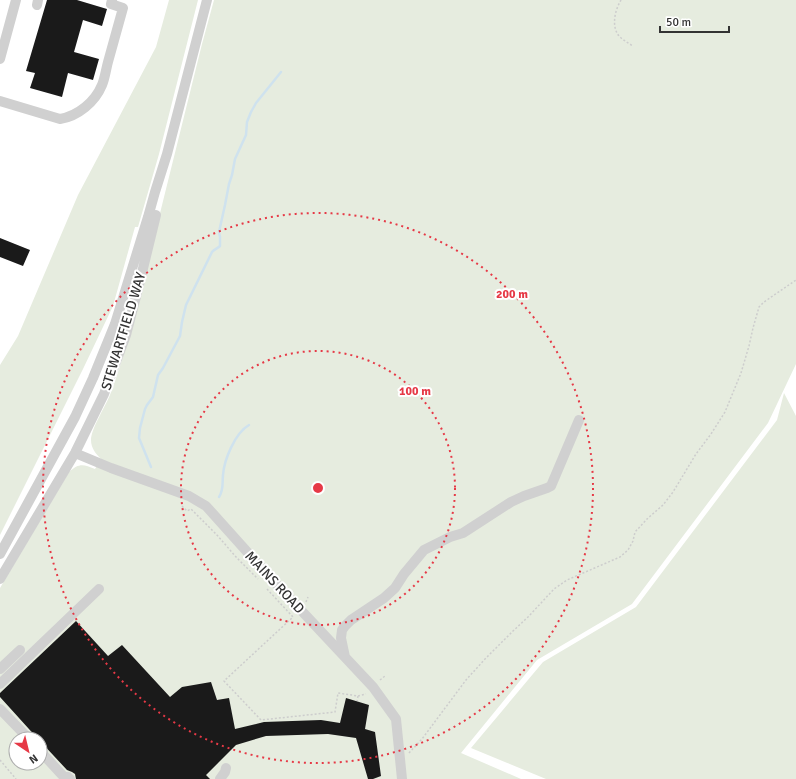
<svg xmlns="http://www.w3.org/2000/svg" width="796" height="779" viewBox="0 0 796 779" font-family="Signika,sans-serif">
<rect width="100%" height="100%" fill="#fff"/>
<!-- green -->
<path fill="#e6ecdf" fill-rule="evenodd" d="M 169,0 L 198,0 L 159,154 L 138,227 L 135,227 L 113,306 L 83,369 L 0,535 L 0,365 L 18,336 L 78,195 L 156,47 Z
M 214,0 L 796,0 L 796,364 L 768,423 L 632,604 L 537,660 L 461,753 L 521,779 L 0,779 L 0,588 L 69,472 C 79,463 83,464 95,469 L 101,459 C 96,454 91,448 91,440 C 91,429 105,407 110,395 C 119,371 126,347 133,322 L 202,44 ZM 16,739 L 40,739 L 40,763 L 16,763 Z
M 784,393 L 796,416 L 796,779 L 546,779 L 471,748 L 543,662 L 636,607 L 777,420 Z"/>
<g fill="none" stroke-linecap="round" stroke-linejoin="round">
<!-- stream -->
<path stroke="#cfe2ee" stroke-width="2.5" d="M 151,467 L 139,438 L 140,428 L 145,409 L 147,405 L 153,397 L 158,375 L 163,368 L 180,336 L 182,322 L 186,305 L 212,252 C 214,249 217,249 220,246 L 220,237 L 219,232 L 225,205 L 229,184 L 232,175 L 235,159 L 246,135 L 247,122 L 251,112 L 256,103 L 281,72
M 219,497 C 224,489 222,484 223,475 C 224,460 235,433 249,425"/>
</g>
<!-- building -->
<path fill="#1a1a1a" d="M 47,0 L 77,0 L 107,9 L 102,26 L 83,20 L 74,52 L 99,59 L 93,80 L 68,73 L 62,97 L 30,88 L 35,73 L 26,71 Z
M 0,238 L 30,250 L 23,266 L 0,257 Z
M 76,621 L 108,656 L 122,645 L 170,697 L 182,687 L 211,682 L 217,700 L 229,698 L 235,729 L 264,722 L 321,720 L 340,723 L 346,698 L 369,705 L 365,729 L 375,732 L 381,776 L 373,779 L 368,779 L 356,738 L 328,734 L 266,736 L 236,745 L 206,775 L 210,779 L 76,779 L 75,774 L 72,772 L 67,770 L 40,741 L 40,739 L 38,739 L 0,697 L 0,693 Z"/>
<g fill="none" stroke-linecap="round" stroke-linejoin="round">
<!-- path -->
<path stroke="#cdcdcd" stroke-width="1.5" stroke-dasharray="2 2" stroke-linecap="butt" d="M 621,0 C 615,10 611,26 619,36 C 623,40 628,43 633,46
M 182,506 L 187,511 L 191,509 L 216,534 L 237,558 L 258,579
M 267,589 L 293,617 L 224,681 L 261,720 L 335,712 L 338,693 L 358,696 L 357,701
M 306,602 L 308,597
M 380,680 L 385,676
M 358,696 L 366,694
M 409,753 L 422,739 L 466,680 L 485,659 L 513,631 L 528,617 L 554,589 L 567,580 L 620,557 L 628,550 L 633,541 L 635,532 L 648,518 L 663,505 L 673,492 L 696,454 L 711,434 L 725,412 L 741,373 L 749,346 L 753,328 L 759,307 L 764,302 L 796,280
M 0,760 L 16,779"/>
<!-- minor -->
<path stroke="#d0d0d0" stroke-width="10" d="M 37,5 L 38,0
M 0,59 L 16,0
M 0,101 L 60,119 C 78,116 95,102 102,85 C 105,78 106,69 108,62 C 113,44 118,26 123,8 L 111,4 L 112,0
M 75,453 L 111,468 L 189,496 L 206,506 L 268,575 L 373,687 L 396,719 L 402,779
M 0,554 L 75,417 L 93,378 L 115,324 L 148,217 L 155,192 L 167,154 L 207,0
M 0,579 L 75,453 L 104,394 L 126,335 L 139,285 L 156,215
M 345,657 L 341,638 L 342,630 L 345,626 L 351,620 L 384,598 L 395,588 L 404,574 L 424,550 L 450,537 L 463,533 L 511,502 L 524,496 L 547,488 L 551,486 L 579,420
M 0,669 L 20,650
M 0,684 L 99,589
M 0,709 L 29,739
M 40,751 L 64,777 L 68,777 L 70,779
M 220,779 L 225,772 L 226,768"/>
</g>
<!-- distance rings -->
<g fill="none" stroke="#e63946" stroke-width="2" stroke-dasharray="2 4">
<circle cx="318" cy="488" r="137"/>
<circle cx="318" cy="488" r="275"/>
</g>
<g text-anchor="middle" stroke-width="4" stroke-linejoin="round" paint-order="stroke">
<!-- street labels -->
<g font-size="14" fill="#333" stroke="#fff">
<text transform="translate(123 331) rotate(-73)" y="5">STEWARTFIELD WAY</text>
<text transform="translate(275 582) rotate(47)" y="5">MAINS ROAD</text>
</g>
</g>
<circle cx="318" cy="488" r="6" fill="#e63946" stroke="#fff" stroke-width="2"/>
<g font-size="12" text-anchor="middle" font-weight="bold" fill="#e63946" stroke="#fff" stroke-width="4" stroke-linejoin="round" paint-order="stroke">
<text x="512" y="298">200 m</text>
<text x="415" y="395">100 m</text>
</g>
<!-- north arrow -->
<g transform="translate(28 751) rotate(145)"><circle r="19" fill="#ffffff" stroke="#adadad"/>
<path d="M0-3L7 15L0 10L-7 15Z" fill="#e63946"/>
<text y="-6" font-size="11" font-weight="bold" text-anchor="middle" fill="#333333">N</text>
</g>
<!-- scale -->
<path d="M660 26v6h69v-6" fill="none" stroke="#333333" stroke-width="2"/>
<text x="666" y="26" font-size="12" fill="#333333" stroke="#ffffff" stroke-width="3" paint-order="stroke">50 m</text>
</svg>
